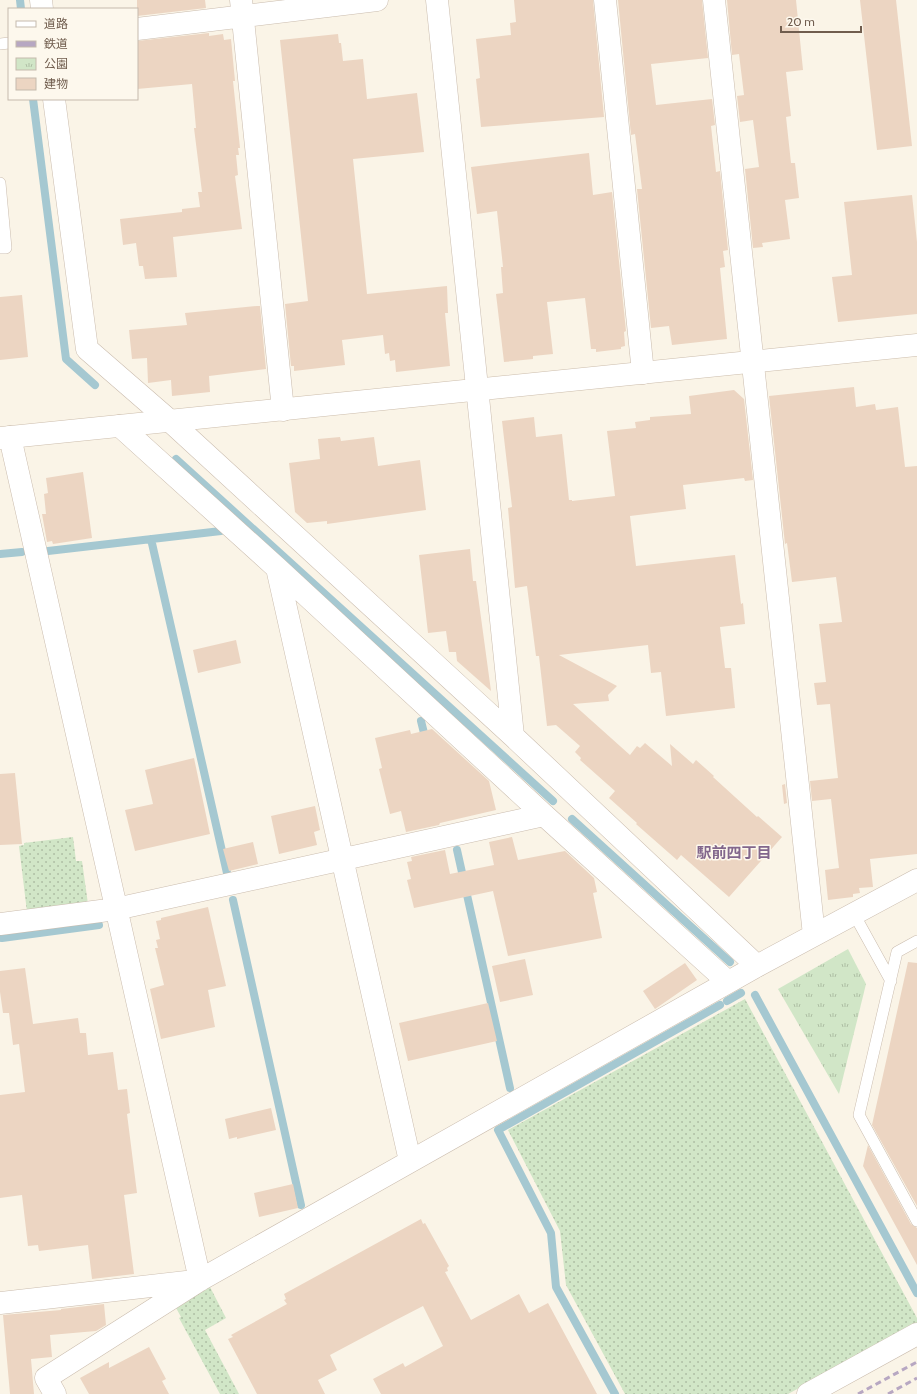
<svg xmlns="http://www.w3.org/2000/svg" width="917" height="1394" viewBox="0 0 917 1394" font-family="Cabin,'Noto Sans JP',sans-serif">
<defs>
<pattern id="grass-dots" width="8" height="8" patternUnits="userSpaceOnUse"><rect width="8" height="8" fill="#d1e6c7"/><path d="M2 2h.1M6 6h.1" fill="none" stroke="#aebea4" stroke-width="1.8" stroke-linecap="round"/></pattern>
<pattern id="park-tufts" width="24" height="20" patternUnits="userSpaceOnUse"><rect width="24" height="20" fill="#d1e6c7"/><path d="M3 7l-1-3M5 7V3M7 7l1-3M15 17l-1-3M17 17v-4M19 17l1-3" fill="none" stroke="#aebea4"/></pattern>
</defs>
<rect width="100%" height="100%" fill="#faf4e7"/>
<!-- grass -->
<path fill="url(#grass-dots)" d="M 73,837 L 76,861 L 82,861 L 88,904 L 27,912 L 19,846 L 24,845 L 24,843 Z
M 745,999 L 917,1318 L 917,1324 L 788,1394 L 625,1394 L 566,1285 L 560,1231 L 508,1130 Z
M 210,1287 L 226,1318 L 205,1330 L 239,1394 L 220,1394 L 179,1318 L 181,1317 L 175,1306 Z"/>
<!-- park -->
<path fill="url(#park-tufts)" d="M 848,949 L 866,984 L 839,1094 L 778,989 Z"/>
<g fill="none" stroke-linecap="round" stroke-linejoin="round">
<!-- stream -->
<path stroke="#a5c8d1" stroke-width="8" d="M 20,0 L 21,9
M 33,99 L 66,359 L 95,385
M 176,459 L 553,801
M 151,539 L 227,873
M 48,551 L 221,531
M 0,554 L 22,552
M 421,721 L 426,741
M 572,819 L 730,962
M 457,850 L 510,1088
M 233,900 L 301,1205
M 2,938 L 99,925
M 755,995 L 917,1293
M 727,1001 L 741,993
M 615,1394 L 556,1287 L 551,1233 L 498,1130 L 720,1005"/>
</g>
<!-- building -->
<path fill="#ecd5c2" d="M 137,0 L 205,0 L 206,8 L 137,16 Z
M 514,0 L 593,0 L 604,117 L 481,127 L 476,79 L 480,78 L 476,39 L 511,35 L 510,23 L 516,22 Z
M 618,0 L 702,0 L 708,58 L 651,64 L 656,105 L 712,99 L 715,125 L 711,126 L 716,172 L 720,171 L 728,250 L 723,251 L 725,267 L 720,268 L 727,339 L 672,345 L 669,326 L 651,328 L 637,189 L 642,189 L 635,134 L 631,135 Z
M 727,0 L 796,0 L 803,70 L 786,72 L 791,116 L 786,117 L 791,163 L 795,163 L 799,198 L 785,200 L 790,239 L 762,243 L 763,247 L 753,248 L 745,169 L 759,167 L 753,120 L 740,122 L 737,96 L 744,95 L 739,54 L 732,55 Z
M 860,0 L 896,0 L 912,146 L 877,150 Z
M 209,33 L 209,36 L 223,34 L 224,40 L 231,39 L 235,81 L 233,81 L 240,148 L 238,148 L 239,155 L 236,155 L 238,175 L 235,176 L 242,229 L 173,237 L 177,277 L 145,279 L 143,266 L 139,266 L 136,243 L 123,245 L 120,219 L 182,212 L 182,209 L 200,207 L 198,192 L 202,192 L 194,128 L 196,128 L 192,84 L 137,89 L 137,41 Z
M 338,34 L 339,43 L 341,43 L 343,61 L 363,59 L 367,99 L 417,93 L 424,152 L 353,159 L 367,294 L 447,286 L 448,313 L 445,313 L 450,366 L 396,372 L 395,360 L 390,361 L 389,353 L 385,354 L 383,335 L 342,340 L 345,365 L 294,371 L 294,366 L 291,366 L 285,304 L 308,301 L 280,40 Z
M 589,153 L 593,195 L 612,192 L 626,331 L 624,332 L 625,346 L 621,347 L 621,349 L 596,352 L 596,349 L 591,349 L 585,298 L 547,302 L 553,354 L 533,356 L 533,359 L 504,362 L 496,294 L 503,293 L 501,267 L 503,267 L 497,211 L 477,214 L 471,167 Z
M 912,195 L 917,242 L 917,314 L 838,322 L 832,277 L 852,275 L 844,202 Z
M 22,295 L 28,357 L 0,360 L 0,297 Z
M 257,306 L 260,306 L 266,369 L 209,376 L 210,392 L 172,396 L 171,380 L 148,383 L 147,358 L 132,359 L 129,330 L 187,325 L 185,313 Z
M 854,387 L 856,407 L 875,404 L 876,410 L 898,407 L 905,467 L 917,466 L 917,854 L 870,859 L 873,887 L 859,888 L 860,893 L 853,894 L 853,897 L 828,900 L 825,870 L 839,868 L 831,799 L 812,801 L 810,781 L 838,778 L 830,704 L 817,705 L 814,683 L 826,682 L 819,624 L 842,622 L 836,577 L 792,582 L 787,543 L 785,544 L 769,396 Z
M 734,390 L 744,399 L 753,480 L 745,481 L 744,478 L 683,485 L 686,509 L 630,516 L 636,566 L 735,555 L 741,604 L 743,603 L 745,624 L 720,627 L 725,668 L 731,668 L 735,708 L 666,716 L 661,672 L 651,673 L 648,645 L 559,655 L 617,686 L 608,695 L 609,701 L 573,704 L 630,755 L 637,746 L 640,748 L 645,743 L 672,766 L 670,744 L 693,764 L 696,760 L 714,776 L 713,777 L 757,817 L 758,816 L 782,837 L 729,897 L 681,855 L 677,860 L 636,824 L 637,823 L 609,798 L 615,791 L 580,760 L 581,758 L 575,752 L 580,746 L 556,725 L 547,726 L 539,656 L 536,656 L 527,586 L 515,588 L 508,508 L 512,507 L 502,421 L 534,417 L 536,437 L 562,434 L 569,500 L 572,500 L 572,501 L 615,496 L 607,431 L 636,428 L 635,422 L 650,420 L 650,417 L 691,414 L 689,396 Z
M 340,437 L 341,441 L 374,437 L 378,466 L 420,460 L 426,510 L 327,524 L 327,521 L 307,523 L 295,512 L 289,463 L 320,459 L 318,439 Z
M 83,472 L 92,538 L 53,544 L 52,541 L 47,542 L 42,514 L 46,514 L 44,494 L 48,493 L 46,478 Z
M 470,549 L 473,581 L 476,581 L 491,691 L 457,661 L 456,652 L 449,652 L 446,631 L 428,633 L 419,555 Z
M 236,640 L 241,663 L 198,673 L 193,650 Z
M 432,729 L 489,781 L 496,810 L 440,823 L 439,825 L 406,832 L 401,811 L 390,814 L 379,769 L 382,768 L 375,738 L 410,730 L 411,734 Z
M 194,758 L 210,834 L 135,851 L 125,810 L 153,804 L 145,770 Z
M 15,773 L 22,844 L 0,845 L 0,774 Z
M 785,784 L 787,803 L 784,804 L 782,785 Z
M 315,806 L 320,830 L 314,832 L 317,845 L 279,854 L 271,816 Z
M 512,837 L 518,860 L 565,851 L 594,878 L 597,892 L 593,893 L 602,938 L 508,956 L 493,891 L 414,908 L 407,880 L 411,879 L 407,862 L 412,861 L 411,857 L 445,850 L 450,874 L 494,865 L 489,842 Z
M 253,842 L 258,864 L 229,871 L 223,849 Z
M 208,907 L 226,986 L 208,990 L 215,1027 L 161,1039 L 150,989 L 164,985 L 155,948 L 158,948 L 156,940 L 160,939 L 156,921 L 161,920 L 161,918 Z
M 525,959 L 533,995 L 500,1002 L 492,966 Z
M 908,962 L 917,963 L 917,1206 L 872,1125 Z
M 685,963 L 697,980 L 655,1009 L 643,991 Z
M 25,968 L 33,1024 L 78,1018 L 80,1033 L 86,1033 L 88,1055 L 113,1052 L 118,1090 L 127,1089 L 130,1113 L 127,1114 L 137,1193 L 124,1195 L 134,1274 L 92,1279 L 88,1245 L 39,1251 L 38,1245 L 28,1246 L 22,1195 L 0,1198 L 0,1095 L 25,1092 L 19,1044 L 13,1045 L 9,1013 L 3,1013 L 0,992 L 0,971 Z
M 488,1003 L 497,1041 L 408,1061 L 399,1023 Z
M 271,1108 L 276,1130 L 237,1139 L 237,1137 L 229,1139 L 225,1119 Z
M 868,1145 L 911,1224 L 917,1228 L 917,1265 L 863,1166 Z
M 293,1184 L 298,1208 L 259,1217 L 254,1193 Z
M 421,1219 L 423,1224 L 425,1223 L 449,1266 L 447,1268 L 448,1271 L 445,1272 L 471,1320 L 519,1294 L 529,1313 L 548,1303 L 597,1394 L 381,1394 L 373,1379 L 403,1363 L 405,1367 L 443,1346 L 423,1306 L 394,1321 L 330,1355 L 337,1370 L 318,1380 L 325,1394 L 257,1394 L 228,1339 L 233,1337 L 231,1335 L 287,1304 L 284,1300 L 286,1299 L 284,1294 Z
M 104,1304 L 106,1325 L 96,1331 L 50,1335 L 52,1357 L 31,1359 L 34,1394 L 10,1394 L 3,1315 L 61,1310 L 61,1309 Z
M 149,1347 L 166,1379 L 162,1381 L 169,1394 L 89,1394 L 80,1378 L 109,1362 L 109,1368 Z"/>
<g fill="none" stroke-linecap="round" stroke-linejoin="round">
<!-- lane casing -->
<g stroke="#cabcae" stroke-width="12">
<path id="lane" d="M 0,44 L 9,43
M 0,183 L 6,248 L 0,248
M 854,914 L 891,981
M 917,941 L 897,952 L 859,1115 L 917,1221"/>
</g>
<!-- street casing -->
<g stroke="#cabcae" stroke-width="23">
<path id="street" d="M 41,0 L 42,9
M 241,0 L 283,410
M 437,0 L 513,736
M 605,0 L 643,373
M 714,0 L 814,935
M 137,29 L 377,0
M 54,99 L 87,349 L 170,421 L 513,736 L 757,966
M 120,426 L 277,568 L 544,815 L 728,982
M 10,437 L 200,1280
M 277,568 L 410,1161
M 0,924 L 116,909 L 544,815
M 0,1303 L 195,1281
M 55,1394 L 46,1378 L 200,1280 L 757,966 L 917,880
M 808,1394 L 917,1334"/>
</g>
<!-- secondary casing -->
<g stroke="#ccbdac" stroke-width="23">
<path id="secondary" d="M 0,438 L 917,345"/>
</g>
<!-- lane -->
<use href="#lane" stroke="#fff" stroke-width="11"/>
<!-- street -->
<use href="#street" stroke="#fff" stroke-width="22"/>
<!-- secondary -->
<use href="#secondary" stroke="#fff" stroke-width="22"/>
<!-- rail -->
<path stroke="#b7a7c2" stroke-width="3" stroke-dasharray="6 4" stroke-linecap="butt" d="M 858,1394 L 917,1362
M 888,1394 L 917,1378"/>
</g>
<g text-anchor="middle" stroke-width="3" stroke-linejoin="round" paint-order="stroke">
<!-- neighbourhood labels -->
<g font-size="15" font-weight="bold" fill="#82668c" stroke="#fdf8ed">
<text x="734" y="858">駅前四丁目</text>
</g>
</g>
<!-- legend -->
<rect x="8" y="8" width="130" height="92" fill="#fdf8ed" stroke="#c5baad"/>
<rect x="16" y="21" width="20" height="6" fill="#ffffff" stroke="#c5baad"/>
<text x="44" y="28" font-size="12" fill="#705d4e">道路</text>
<rect x="16" y="41" width="20" height="6" fill="#b7a7c2" stroke="#c5baad"/>
<text x="44" y="48" font-size="12" fill="#705d4e">鉄道</text>
<rect x="16" y="58" width="20" height="12" fill="url(#park-tufts)" stroke="#c5baad"/>
<text x="44" y="68" font-size="12" fill="#705d4e">公園</text>
<rect x="16" y="78" width="20" height="12" fill="#ecd5c2" stroke="#c5baad"/>
<text x="44" y="88" font-size="12" fill="#705d4e">建物</text>
<!-- scale -->
<path d="M781 26v6h80v-6" fill="none" stroke="#705d4e" stroke-width="2"/>
<text x="787" y="26" font-size="12" fill="#705d4e" stroke="#fdf8ed" stroke-width="3" paint-order="stroke">20 m</text>
</svg>
